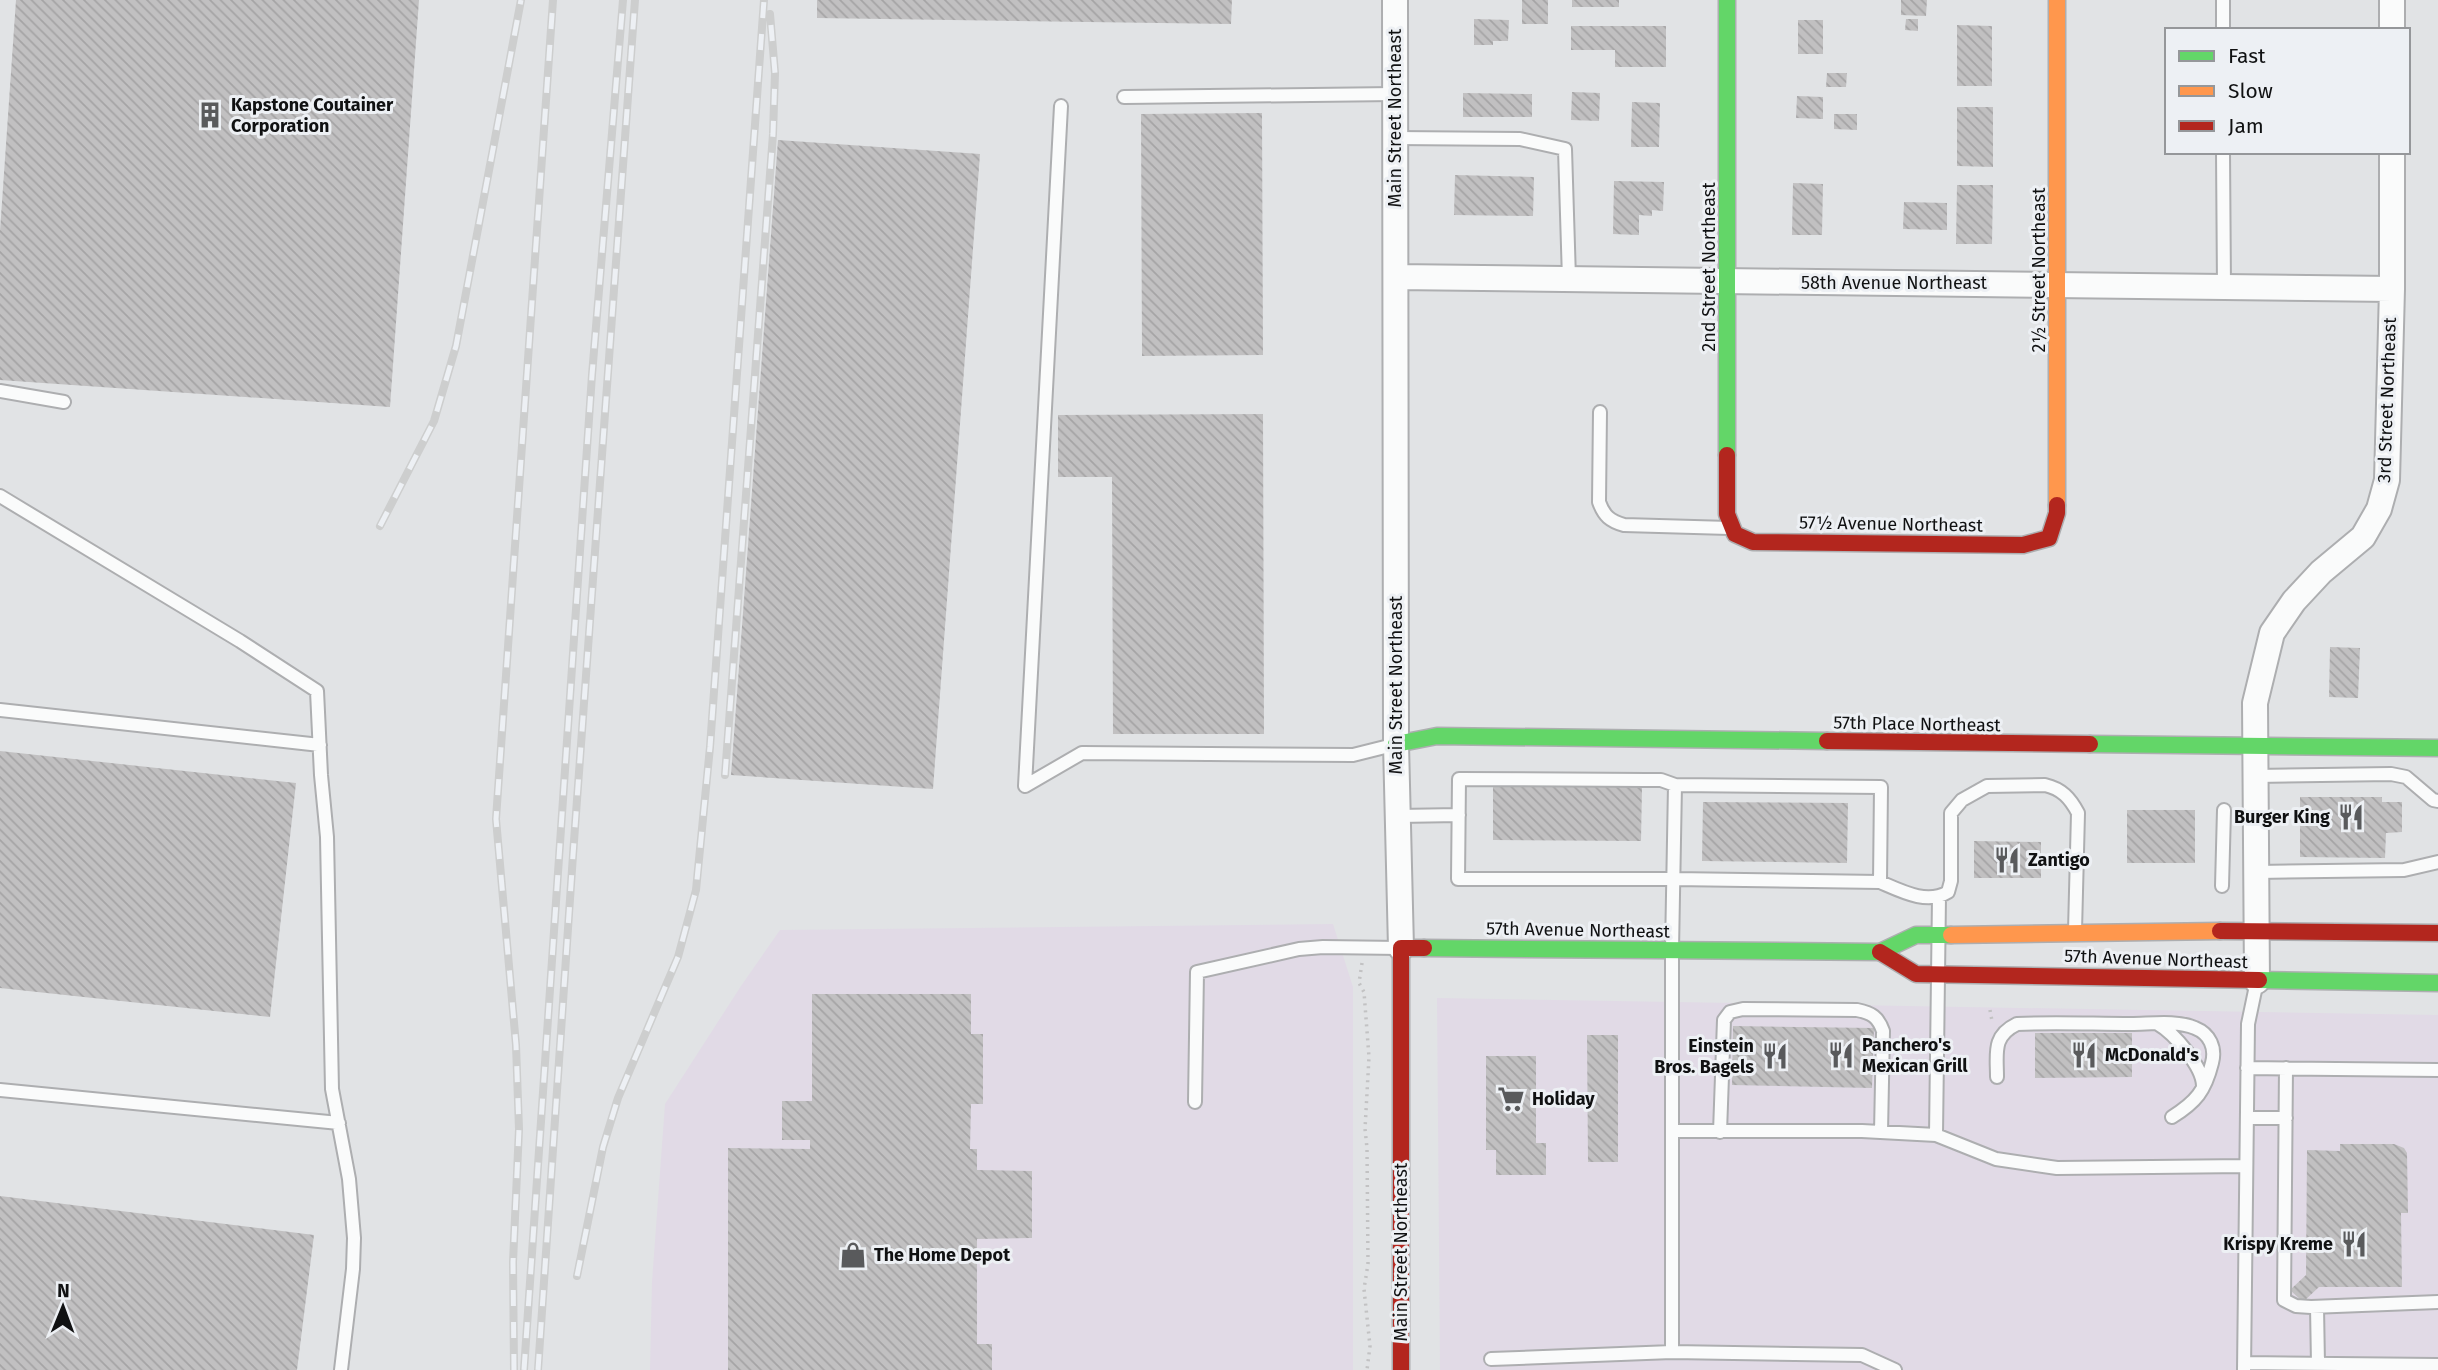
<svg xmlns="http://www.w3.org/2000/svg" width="2438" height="1370" viewBox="0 0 2438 1370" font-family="'Fira Sans',sans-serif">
<defs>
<pattern id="building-back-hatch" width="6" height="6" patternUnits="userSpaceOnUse" patternTransform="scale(1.75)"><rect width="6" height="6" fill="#c1c0c1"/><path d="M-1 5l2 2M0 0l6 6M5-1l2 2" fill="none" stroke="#a5a4a5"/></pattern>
</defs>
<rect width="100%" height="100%" fill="#e1e3e5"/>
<!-- commercial -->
<path fill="#e1dae6" d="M 1333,924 L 1353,987 L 1353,1370 L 650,1370 L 652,1282 L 665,1104 L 741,986 L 780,930 Z
M 1437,998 L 2438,1015 L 2438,1370 L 1440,1370 Z"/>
<!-- building -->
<path fill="url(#building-back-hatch)" d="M 16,0 L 419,0 L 390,407 L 0,380 L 0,231 Z
M 817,0 L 1232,0 L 1231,24 L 817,18 Z
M 1522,0 L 1548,0 L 1548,24 L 1522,24 Z
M 1572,0 L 1619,0 L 1619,7 L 1572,7 Z
M 1901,0 L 1927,0 L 1926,16 L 1901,15 Z
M 1474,19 L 1509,20 L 1508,41 L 1493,41 L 1493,45 L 1474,45 Z
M 1906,19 L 1918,19 L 1918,31 L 1905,30 Z
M 1798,20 L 1823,20 L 1823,54 L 1798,54 Z
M 1957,25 L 1992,26 L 1992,86 L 1957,86 Z
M 1571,26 L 1666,26 L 1666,67 L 1615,67 L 1615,50 L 1571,50 Z
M 1827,73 L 1847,73 L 1846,87 L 1826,87 Z
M 1572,92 L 1600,93 L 1599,121 L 1571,120 Z
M 1463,93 L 1532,94 L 1532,117 L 1463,117 Z
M 1797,96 L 1823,97 L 1823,119 L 1796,118 Z
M 1632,102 L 1660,103 L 1659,147 L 1631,147 Z
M 1957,107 L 1993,107 L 1993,167 L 1957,166 Z
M 1262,113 L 1263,355 L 1142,356 L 1141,114 Z
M 1834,114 L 1857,114 L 1857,130 L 1834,129 Z
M 778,140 L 980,154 L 933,789 L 731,775 Z
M 1455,175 L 1534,177 L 1533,216 L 1454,215 Z
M 1614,181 L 1664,182 L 1663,211 L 1652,210 L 1652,216 L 1639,215 L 1639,235 L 1613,234 Z
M 1793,183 L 1823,184 L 1822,235 L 1792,235 Z
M 1957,185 L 1993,185 L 1992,244 L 1956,244 Z
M 1904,202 L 1947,203 L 1947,230 L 1903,229 Z
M 1263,414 L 1264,734 L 1113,734 L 1112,477 L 1058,477 L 1058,415 Z
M 2330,647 L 2360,648 L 2358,698 L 2329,697 Z
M 0,751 L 296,783 L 270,1017 L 0,988 Z
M 1493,786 L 1642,787 L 1641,841 L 1493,840 Z
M 2300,797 L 2382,797 L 2382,802 L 2402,802 L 2402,832 L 2386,833 L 2385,858 L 2300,857 Z
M 1703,802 L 1848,803 L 1847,863 L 1702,861 Z
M 2127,810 L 2195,810 L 2195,863 L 2127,863 Z
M 1974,841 L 2041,842 L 2041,878 L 1974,878 Z
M 812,994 L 971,994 L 971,1034 L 983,1034 L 983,1104 L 971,1104 L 970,1149 L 977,1149 L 977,1170 L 1032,1171 L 1032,1238 L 977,1239 L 977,1344 L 992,1344 L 992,1370 L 728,1370 L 728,1148 L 810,1149 L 810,1140 L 782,1140 L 782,1101 L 812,1101 Z
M 1733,1026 L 1874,1028 L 1872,1088 L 1732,1085 Z
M 2035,1033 L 2132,1033 L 2132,1077 L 2035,1078 Z
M 1587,1035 L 1618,1035 L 1618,1162 L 1588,1162 Z
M 1486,1056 L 1536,1056 L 1536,1143 L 1546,1143 L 1546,1175 L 1496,1175 L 1496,1150 L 1486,1150 Z
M 2340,1144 L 2394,1144 L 2404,1148 L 2407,1153 L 2408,1213 L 2401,1213 L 2402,1287 L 2319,1287 L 2303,1302 L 2290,1290 L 2306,1275 L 2307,1150 L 2340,1151 Z
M 0,1196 L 314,1235 L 297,1370 L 0,1370 Z"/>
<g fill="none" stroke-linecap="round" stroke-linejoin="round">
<!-- lane casing -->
<g stroke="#adaeb0" stroke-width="16">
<path id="lane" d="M 2223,0 L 2223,30
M 1124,97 L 1395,94
M 1395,138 L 1520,139 L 1565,149 L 1569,279
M 2223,152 L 2224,287
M 0,391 L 64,402
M 1600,412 L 1599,502 C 1604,516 1610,521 1624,525 L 1729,528
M 0,496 L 240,641 L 317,691 L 321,775 L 327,837 L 332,1089 L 349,1179 L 354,1238 L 353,1269 L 341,1370
M 0,710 L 320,745
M 2255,776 L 2391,774 L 2406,777 L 2433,800 L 2438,801
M 1459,779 L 1646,780 L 1661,780 L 1675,785 L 1881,787 L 1880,882 L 1674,879 L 1458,879 Z
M 1025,786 L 1061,106
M 1025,786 L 1082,753 L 1353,755 L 1393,745
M 1398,816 L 1459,815
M 2257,872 L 2404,870 L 2438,862
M 1880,882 C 1901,891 1927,905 1948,892 L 1951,881 L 1951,813 L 1962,800 L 1987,786 L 2045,785 C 2062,789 2070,798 2078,813 L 2075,931
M 2222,886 L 2224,810
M 2158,1024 C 2174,1033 2203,1067 2203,1086
M 2247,1068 L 2438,1070
M 2286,1068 L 2284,1300 L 2296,1306 L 2311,1307 L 2438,1302
M 1997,1077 C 1997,1053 1992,1036 2017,1024 C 2054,1022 2093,1024 2131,1024 C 2150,1024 2177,1020 2195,1028 C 2210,1034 2216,1048 2212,1063 C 2205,1091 2196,1102 2172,1117
M 0,1090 L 339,1123
M 1195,1102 L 1197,972 L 1299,949 L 1323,947 L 1400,948
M 2247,1118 L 2286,1118
M 1672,1131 L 1862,1131 L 1936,1135 L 1996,1159 L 2057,1168 L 2246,1166
M 1720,1132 L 1724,1020 L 1730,1012 L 1743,1009 L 1857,1010 C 1872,1013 1878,1017 1883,1031 L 1881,1132
M 1936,1135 L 1939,897
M 2317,1307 L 2318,1364
M 1672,1352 L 1672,950 L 1675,785
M 1491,1359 L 1672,1352 L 1862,1355 L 1895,1370
M 2244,1363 L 2437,1365 L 2434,1370
M 2244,1370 L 2248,1024 L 2257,981"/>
</g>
<!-- street casing -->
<g stroke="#adaeb0" stroke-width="28">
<path id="street" d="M 1395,0 L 1396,744 L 1401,948
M 2392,30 L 2392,0
M 1396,277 L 2392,289
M 2257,981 L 2255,703 L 2272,633 L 2294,601 L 2321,572 L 2363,537 L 2379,509 L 2387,480 L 2392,289 L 2392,152"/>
</g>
<!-- fast casing -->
<g stroke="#adaeb0" stroke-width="19">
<path id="fast" d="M 1727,0 L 1727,455
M 1396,744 L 1437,736 L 1827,741
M 2090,744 L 2438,748
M 1424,948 L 1880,952 L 1916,935 L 1951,935
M 2259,980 L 2438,983"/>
</g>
<!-- slow casing -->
<g stroke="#adaeb0" stroke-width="19">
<path id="slow" d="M 2057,0 L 2057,505
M 1951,935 L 2220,931"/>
</g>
<!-- jam casing -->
<g stroke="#adaeb0" stroke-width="19">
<path id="jam" d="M 1727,455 L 1727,514 L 1735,534 L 1753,542 L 2023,545 L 2049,538 L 2057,513 L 2057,505
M 1827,741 L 2090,744
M 2220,931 L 2438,933
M 1880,952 L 1916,974 L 2259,980
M 1401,1370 L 1401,948 L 1424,948"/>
</g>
<!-- path -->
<path stroke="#c2c2c3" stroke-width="3.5" stroke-dasharray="2 5" stroke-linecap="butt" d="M 1362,963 L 1359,983 L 1364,992 L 1369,1057 L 1365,1129 L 1367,1148 L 1368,1264 L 1364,1289 L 1370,1346 L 1367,1370
M 1990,1010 L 1992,1021"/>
<!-- lane -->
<use href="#lane" stroke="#fafbfb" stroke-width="12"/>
<!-- street -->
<use href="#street" stroke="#fafbfb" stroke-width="24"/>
<!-- fast -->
<use href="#fast" stroke="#63d668" stroke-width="16"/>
<!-- slow -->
<use href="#slow" stroke="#ff974d" stroke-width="16"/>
<!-- jam -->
<use href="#jam" stroke="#b3261e" stroke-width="16"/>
<!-- rail casing -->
<g stroke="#cdcece" stroke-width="8">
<path id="rail" d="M 380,526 L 434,421 L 456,346 L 521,0
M 725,775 L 773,134 L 775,73 L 770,14
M 577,1276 L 603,1147 L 618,1098 L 678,957 L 696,890 L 710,747 L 764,0
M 514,1370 L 513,1262 L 519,1129 L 516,1045 L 496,819 L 553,0
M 524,1370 L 592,375 L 623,0
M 538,1370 L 573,855 L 635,0"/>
</g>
<!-- rail -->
<use href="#rail" stroke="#edf0f4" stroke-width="5" stroke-dasharray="16" stroke-linecap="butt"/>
</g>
<!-- icons -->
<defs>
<g id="building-bare" transform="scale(2.1)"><path d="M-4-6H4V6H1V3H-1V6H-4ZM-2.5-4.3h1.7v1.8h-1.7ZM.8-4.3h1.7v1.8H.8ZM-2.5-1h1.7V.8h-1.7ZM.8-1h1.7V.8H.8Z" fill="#595a5c" stroke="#edf0f4" stroke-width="2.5" paint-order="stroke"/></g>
<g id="restaurant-bare" transform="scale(2.1)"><path d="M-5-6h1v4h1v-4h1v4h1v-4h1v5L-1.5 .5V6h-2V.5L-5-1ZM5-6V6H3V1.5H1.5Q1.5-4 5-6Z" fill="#595a5c" stroke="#edf0f4" stroke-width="2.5" paint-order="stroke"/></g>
<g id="supermarket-bare" transform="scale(2.1)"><path d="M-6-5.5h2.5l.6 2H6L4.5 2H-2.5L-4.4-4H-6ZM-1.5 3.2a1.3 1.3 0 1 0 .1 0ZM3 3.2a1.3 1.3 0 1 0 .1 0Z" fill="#595a5c" stroke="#edf0f4" stroke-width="2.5" paint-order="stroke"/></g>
<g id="shop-bare" transform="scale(2.1)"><path d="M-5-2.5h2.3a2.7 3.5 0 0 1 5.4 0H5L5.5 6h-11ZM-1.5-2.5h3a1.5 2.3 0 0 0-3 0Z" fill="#595a5c" stroke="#edf0f4" stroke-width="2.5" paint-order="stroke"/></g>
</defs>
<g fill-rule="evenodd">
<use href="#building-bare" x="210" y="115"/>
<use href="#restaurant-bare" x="2351" y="817"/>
<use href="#restaurant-bare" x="2007" y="860"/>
<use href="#restaurant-bare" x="1841" y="1055"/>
<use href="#restaurant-bare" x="2084" y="1055"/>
<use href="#restaurant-bare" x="1775" y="1056"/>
<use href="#supermarket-bare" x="1511" y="1099"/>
<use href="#restaurant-bare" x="2354" y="1244"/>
<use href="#shop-bare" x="853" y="1255"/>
</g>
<g text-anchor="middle" stroke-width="6" stroke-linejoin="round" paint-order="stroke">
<!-- poi labels -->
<g font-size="18" font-weight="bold" fill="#101112" stroke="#edf0f4" text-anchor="start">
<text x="231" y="111">Kapstone Coutainer<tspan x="231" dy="21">Corporation</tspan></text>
<text x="2330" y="823" text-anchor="end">Burger King</text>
<text x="2028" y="866">Zantigo</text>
<text x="1862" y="1051">Panchero's<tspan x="1862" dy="21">Mexican Grill</tspan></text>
<text x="1754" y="1052" text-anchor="end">Einstein<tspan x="1754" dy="21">Bros. Bagels</tspan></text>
<text x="2105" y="1061">McDonald's</text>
<text x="1532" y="1105">Holiday</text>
<text x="2333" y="1250" text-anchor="end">Krispy Kreme</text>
<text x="874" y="1261">The Home Depot</text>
</g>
<!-- street labels -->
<g font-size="18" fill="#101112" stroke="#edf0f4">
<text transform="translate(1395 118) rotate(-90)" y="6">Main Street Northeast</text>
<text transform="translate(1709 267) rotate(-90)" y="6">2nd Street Northeast</text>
<text transform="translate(2039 270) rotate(-90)" y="6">2½ Street Northeast</text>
<text x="1894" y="289">58th Avenue Northeast</text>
<text transform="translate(2387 400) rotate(-88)" y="6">3rd Street Northeast</text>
<text transform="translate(1891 524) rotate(1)" y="6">57½ Avenue Northeast</text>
<text transform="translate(1396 685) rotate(-90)" y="6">Main Street Northeast</text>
<text transform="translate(1917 724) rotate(1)" y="6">57th Place Northeast</text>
<text transform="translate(1578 930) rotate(1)" y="6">57th Avenue Northeast</text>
<text transform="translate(2156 959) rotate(2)" y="6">57th Avenue Northeast</text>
<text transform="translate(1401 1252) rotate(-90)" y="6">Main Street Northeast</text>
</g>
</g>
<!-- legend -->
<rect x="2165" y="28" width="245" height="126" fill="#edf0f4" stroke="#95979a" stroke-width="2"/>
<rect x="2179" y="51" width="35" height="10" fill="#63d668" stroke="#95979a" stroke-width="2"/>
<text x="2228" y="63" font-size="21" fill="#101112">Fast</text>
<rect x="2179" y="86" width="35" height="10" fill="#ff974d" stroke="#95979a" stroke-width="2"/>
<text x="2228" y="98" font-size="21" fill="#101112">Slow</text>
<rect x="2179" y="121" width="35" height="10" fill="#b3261e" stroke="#95979a" stroke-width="2"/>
<text x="2228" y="133" font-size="21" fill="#101112">Jam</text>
<!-- north arrow -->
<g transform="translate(63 1307) rotate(1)" stroke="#edf0f4" stroke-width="5" paint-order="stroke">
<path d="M0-5L12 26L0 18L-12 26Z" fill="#101112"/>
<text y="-10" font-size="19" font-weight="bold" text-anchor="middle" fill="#101112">N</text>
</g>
</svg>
